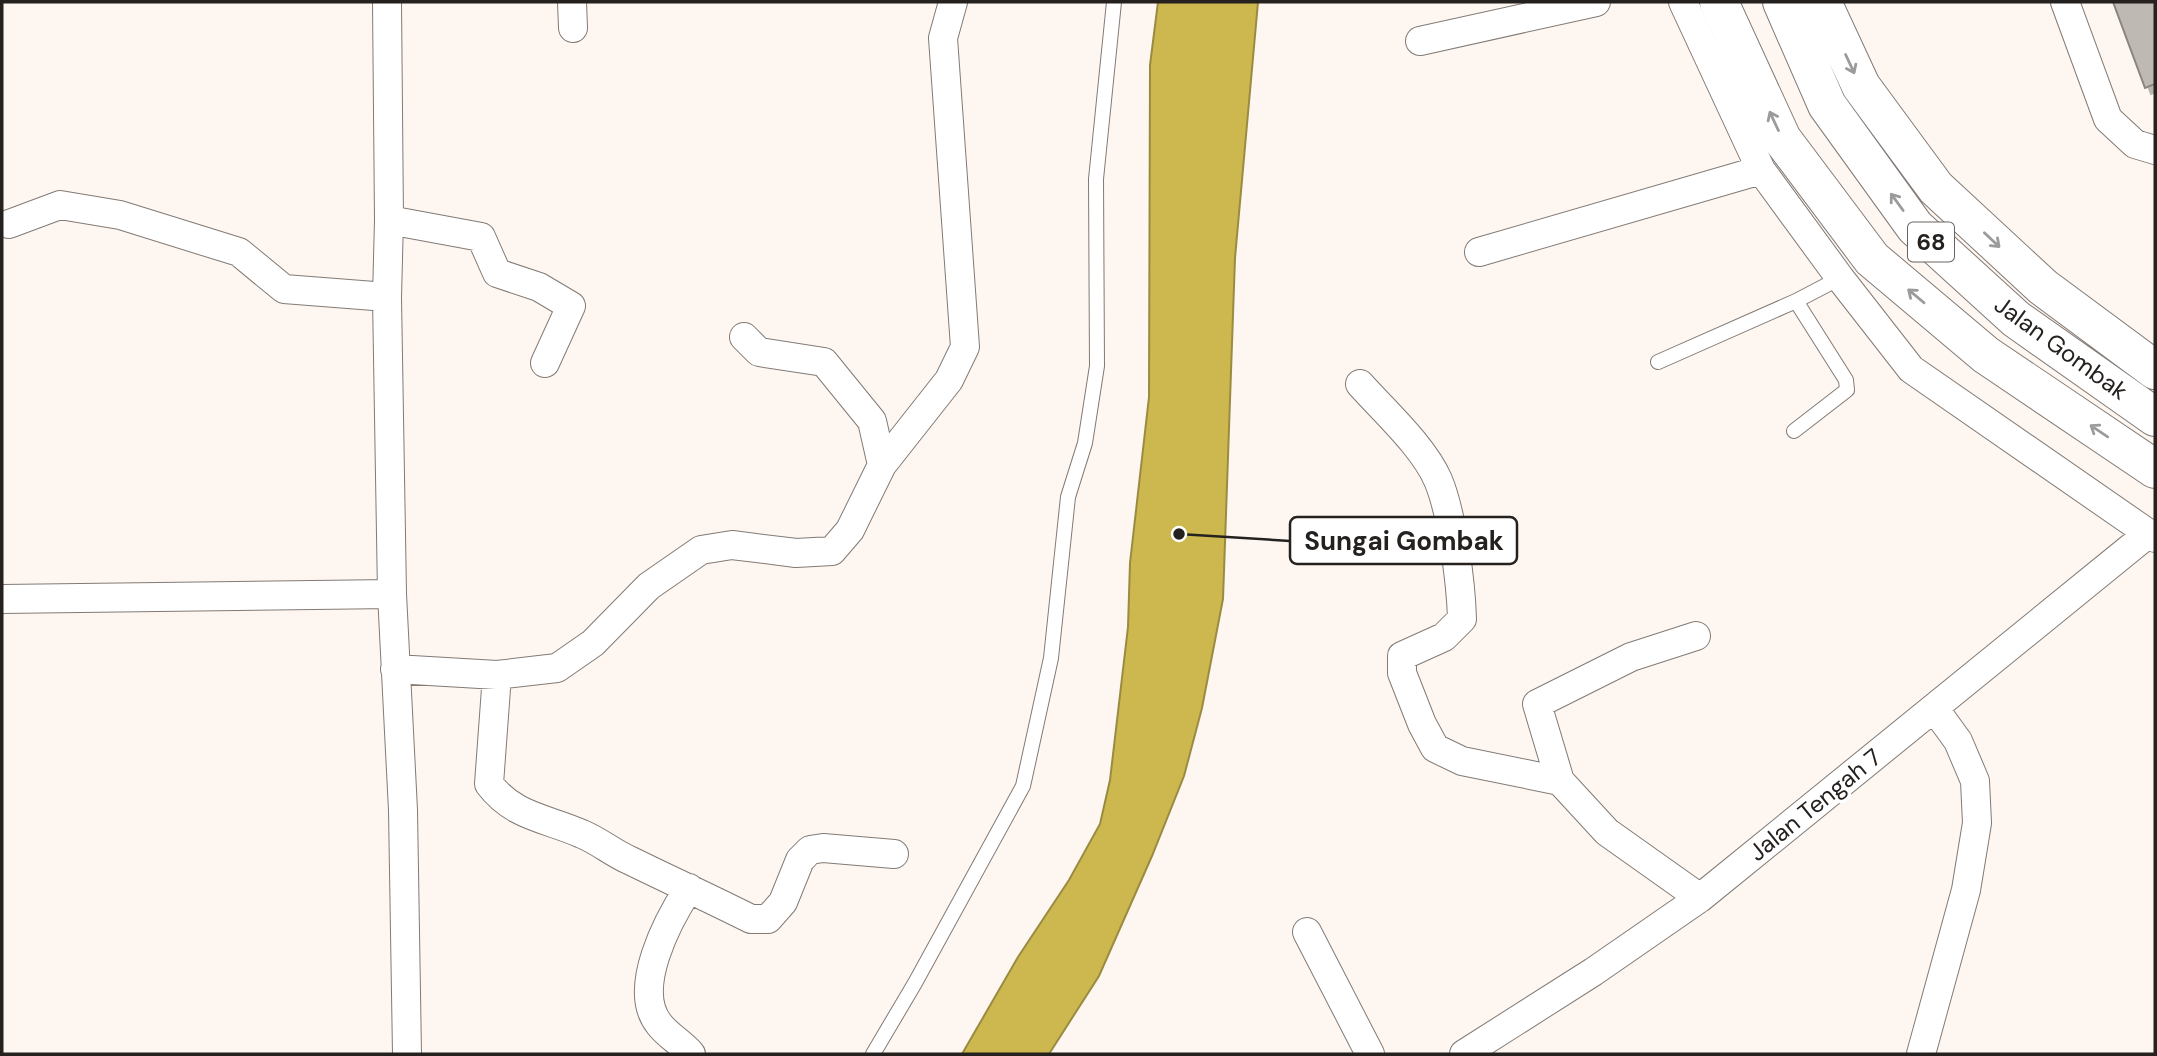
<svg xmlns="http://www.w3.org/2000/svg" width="2157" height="1056" viewBox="0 0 2157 1056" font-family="'DM Sans',sans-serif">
<defs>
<filter id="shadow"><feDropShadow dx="6" dy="6" stdDeviation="0" flood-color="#0004"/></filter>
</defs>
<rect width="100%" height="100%" fill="#fef6f0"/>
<!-- water -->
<path fill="#ccb84f" stroke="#9a8b41" stroke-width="2" d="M 1158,2 L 1258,2 L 1235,258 L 1223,599 L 1202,708 L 1184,776 L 1152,856 L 1099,976 L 1049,1054 L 962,1054 L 1018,957 L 1069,880 L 1100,824 L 1110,780 L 1128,627 L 1130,563 L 1149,397 L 1150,65 Z"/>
<!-- building -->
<path fill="#beb9b2" stroke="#8a857e" stroke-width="2" filter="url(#shadow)" d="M 2113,2 L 2155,2 L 2155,84 L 2145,88 Z"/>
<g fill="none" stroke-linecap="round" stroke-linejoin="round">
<!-- service casing -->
<g stroke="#827a75" stroke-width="16">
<path id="service" d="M 1658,362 L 1796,301 L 1840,278
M 1794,431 L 1847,390 L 1846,380 L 1796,301
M 873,1054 L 915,983 L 1023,786 L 1051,658 L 1068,497 L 1085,443 L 1097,366 L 1096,179 L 1114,2"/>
</g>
<!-- minor casing -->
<g stroke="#827a75" stroke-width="30">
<path id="minor" d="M 387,2 L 389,220 L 387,297 L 392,594 L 403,810 L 407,1054
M 572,2 L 573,28
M 1683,2 L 1761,170 L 1840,278 L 1911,369 L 2155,538
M 2065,2 L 2108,119 L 2135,144 L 2155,150
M 1420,41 L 1596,2
M 389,220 L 481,237 L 497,273 L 539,287 L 571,306 L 545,363
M 9,224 L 60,205 L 120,215 L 239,252 L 284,289 L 387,297
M 1479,252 L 1761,170
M 744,337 L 759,352 L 824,362 L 872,421 L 882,465
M 1360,384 C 1385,412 1423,446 1438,480 C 1452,513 1461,583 1462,619 L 1444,637 L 1402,656 L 1402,673 L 1422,724 L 1435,748 L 1462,761 L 1560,781 L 1607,832 L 1700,898
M 2,599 L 392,594
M 395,669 L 497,675 L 557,668 L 593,643 L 649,586 L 701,550 L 732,545 L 796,553 L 832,551 L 850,530 L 882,465 L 949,380 L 965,347 L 943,38 L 953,2
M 497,675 L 489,784 C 514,817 546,818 582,834 C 599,841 613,853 629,860 C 670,880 711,899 751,919 L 768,919 L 783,902 L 800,860 L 810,850 L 823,848 L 894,854
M 1560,781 L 1537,704 L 1631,657 L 1696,636
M 689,888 C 668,920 631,989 659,1024 C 668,1036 682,1043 691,1054
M 1307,932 L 1370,1054
M 1464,1054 L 1593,972 L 1700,898 L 2149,533
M 1921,1054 L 1966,890 L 1977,823 L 1975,781 L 1958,741 L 1934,708"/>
</g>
<!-- primary casing -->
<g stroke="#827a75" stroke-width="40">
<path id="primary" d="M 1719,2 L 1782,139 L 1872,259 L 1986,355 L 2155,469
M 1782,2 L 1827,105 L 1915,227 L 2016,319 L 2155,417
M 1822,2 L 1861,86 L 1936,188 L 2043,287 L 2155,370"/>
</g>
<!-- service -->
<use href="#service" stroke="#fff" stroke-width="14"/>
<!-- minor -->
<use href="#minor" stroke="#fff" stroke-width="28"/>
<!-- primary -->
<use href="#primary" stroke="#fff" stroke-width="38"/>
</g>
<!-- one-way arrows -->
<defs><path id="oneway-shaft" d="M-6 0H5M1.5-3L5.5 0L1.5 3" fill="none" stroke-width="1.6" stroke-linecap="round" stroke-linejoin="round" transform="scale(1.75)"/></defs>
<g stroke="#9c9b9a">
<use href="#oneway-shaft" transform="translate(1850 64) rotate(65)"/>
<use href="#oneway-shaft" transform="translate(1774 121) rotate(-115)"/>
<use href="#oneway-shaft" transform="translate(1897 202) rotate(-126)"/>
<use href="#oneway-shaft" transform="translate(1992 240) rotate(43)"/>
<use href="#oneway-shaft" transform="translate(1916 296) rotate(-140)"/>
<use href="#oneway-shaft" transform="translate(2099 431) rotate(-146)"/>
</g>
<g text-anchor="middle" stroke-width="7" stroke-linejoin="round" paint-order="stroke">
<!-- shield labels -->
<rect fill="#fff" stroke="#666462" stroke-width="2" x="1908" y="222.5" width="46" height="39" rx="5"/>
<g font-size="23" font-weight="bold" fill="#24211f">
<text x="1931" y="250">68</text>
</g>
<!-- street labels -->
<g font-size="24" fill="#24211f" stroke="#fff">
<text transform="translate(2061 348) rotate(36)" y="8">Jalan Gombak</text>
<text transform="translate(1815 805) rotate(-39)" y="8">Jalan Tengah 7</text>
</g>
</g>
<!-- callouts -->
<path fill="none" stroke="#24211f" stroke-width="2.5" d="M1179 534L1290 541"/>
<circle fill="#24211f" stroke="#fff" stroke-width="2.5" cx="1179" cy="534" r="7"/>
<rect fill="#fff" stroke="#24211f" stroke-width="2.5" x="1290" y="517" width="227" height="47" rx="7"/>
<g font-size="26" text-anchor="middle" font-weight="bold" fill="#24211f">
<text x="1404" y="550">Sungai Gombak</text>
</g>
<!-- border -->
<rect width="2157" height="1056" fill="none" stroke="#24211f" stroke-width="7"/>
</svg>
